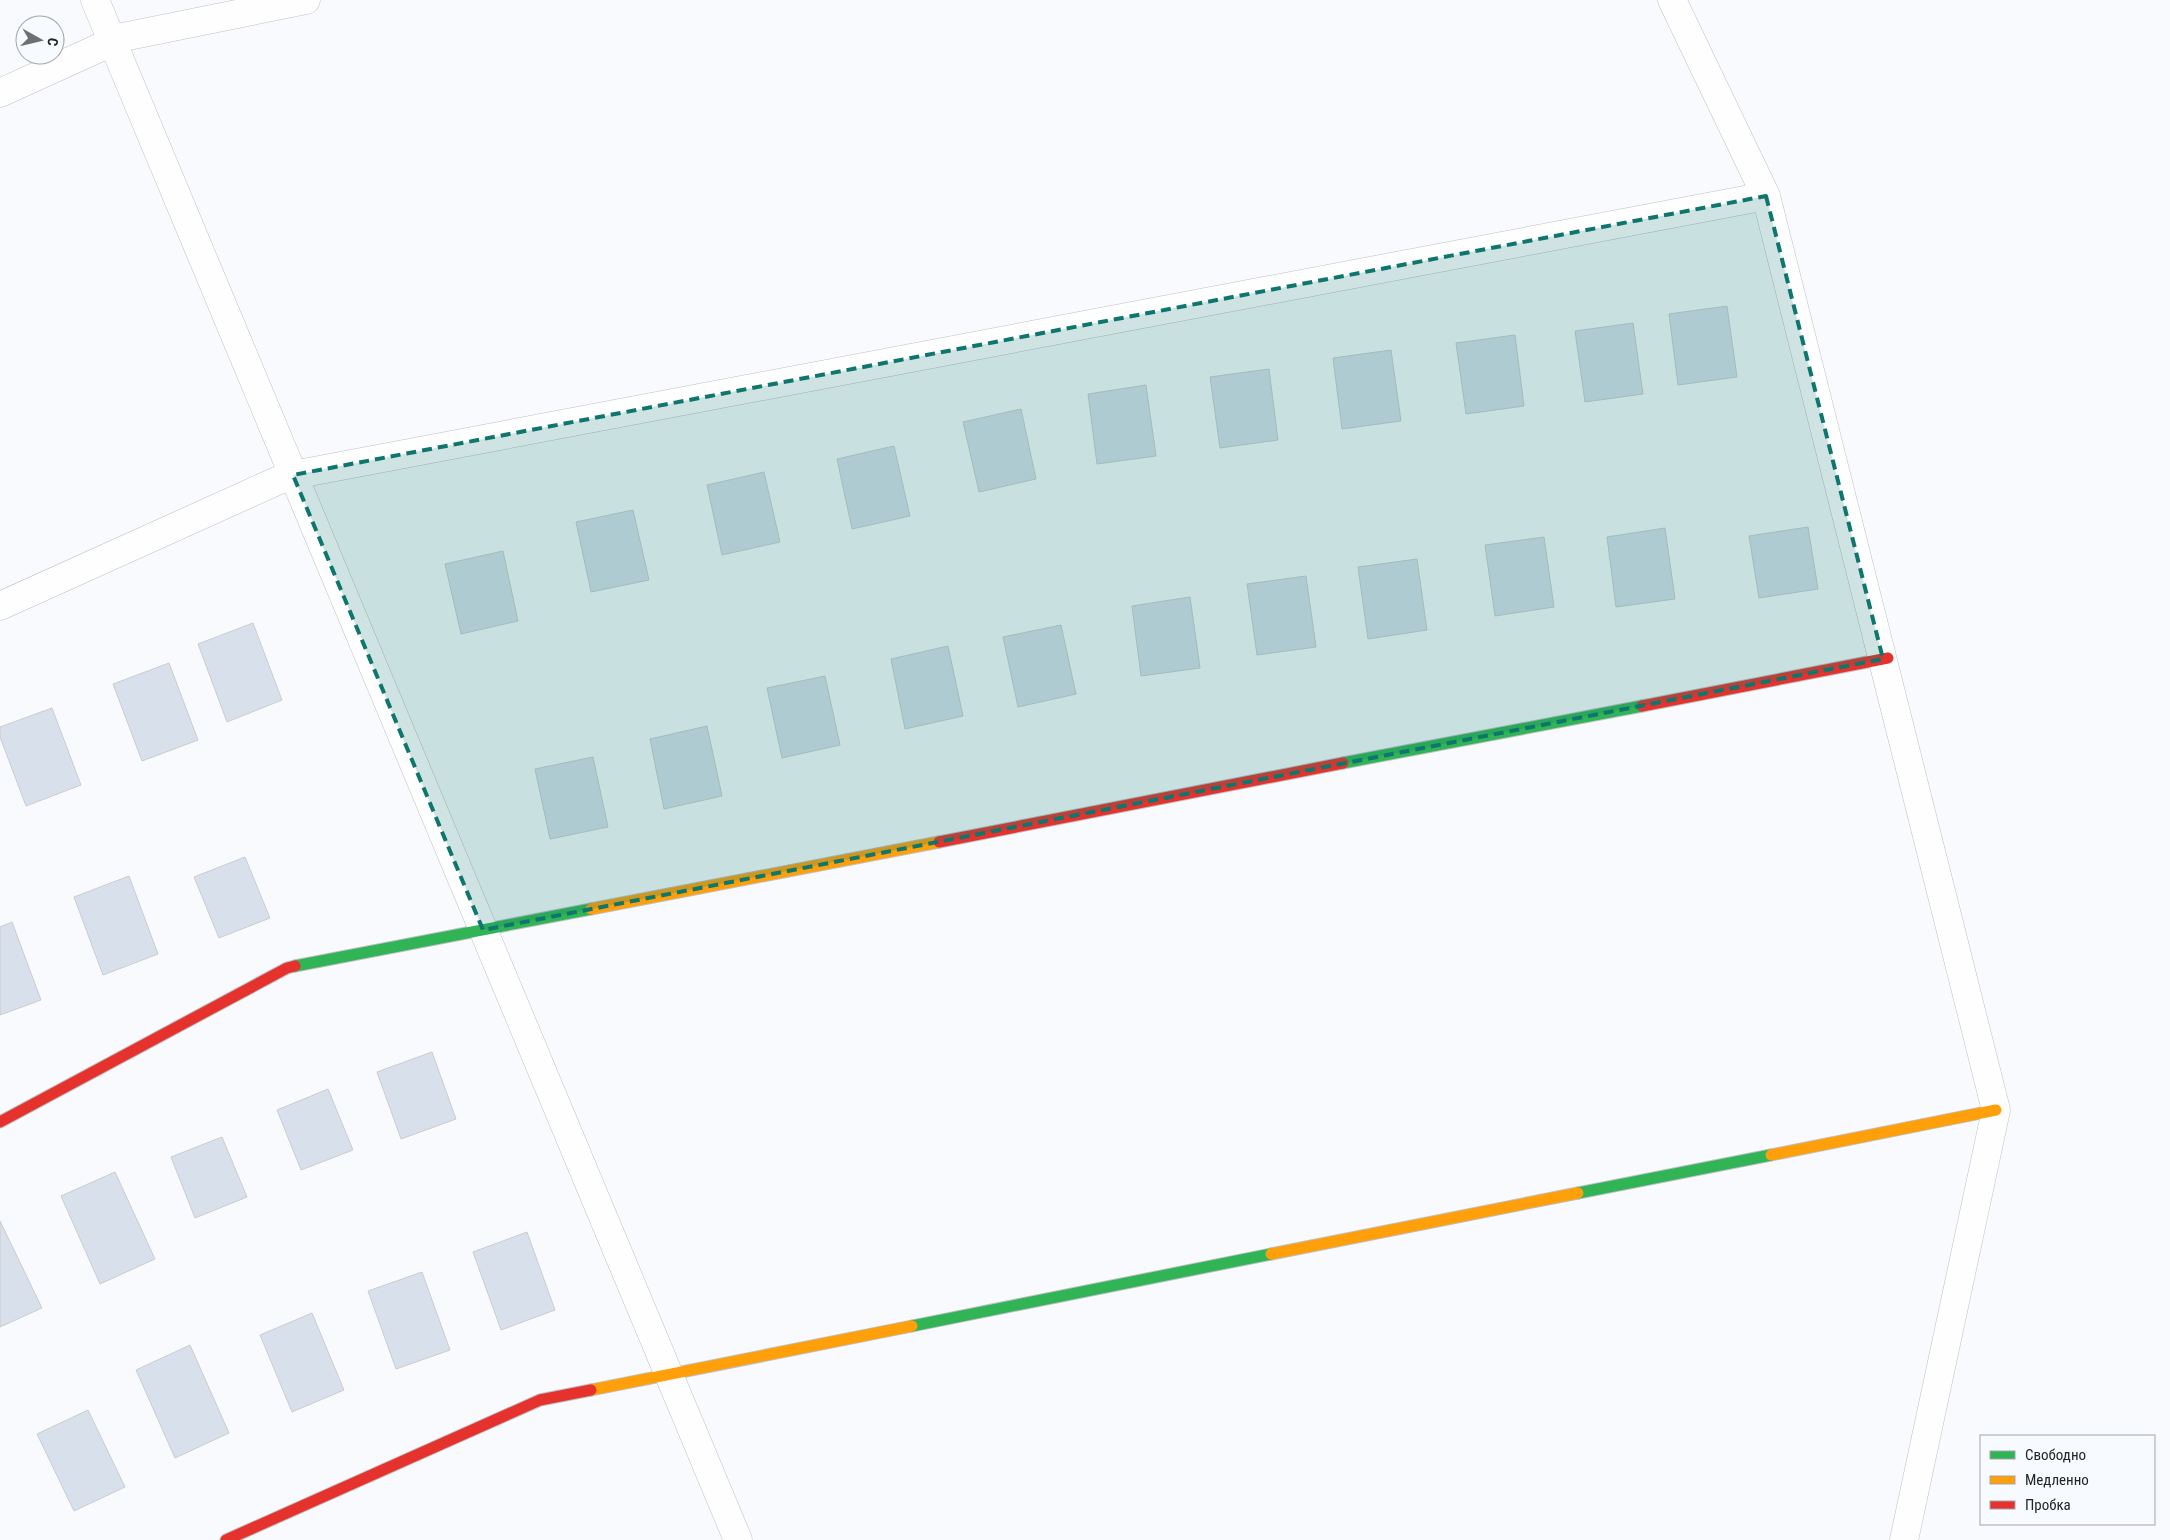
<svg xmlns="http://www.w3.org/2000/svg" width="2170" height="1540" viewBox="0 0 2170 1540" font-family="'Roboto Condensed',sans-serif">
<rect width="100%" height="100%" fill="#f8fafd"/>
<!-- building -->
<path fill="#d7e0eb" stroke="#cbccce" d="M 1727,306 L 1737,377 L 1678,385 L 1669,314 Z
M 1633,323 L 1643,394 L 1585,402 L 1575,331 Z
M 1515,335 L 1524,406 L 1466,414 L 1456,343 Z
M 1391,350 L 1401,421 L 1342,429 L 1333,358 Z
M 1269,369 L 1278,440 L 1220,448 L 1210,377 Z
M 1146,385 L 1156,456 L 1097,464 L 1088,394 Z
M 1021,409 L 1036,479 L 979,492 L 963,422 Z
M 894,446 L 910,516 L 852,529 L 837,459 Z
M 764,472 L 780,542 L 722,555 L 707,485 Z
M 633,510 L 649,580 L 591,592 L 576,522 Z
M 1808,527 L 1818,589 L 1759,598 L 1749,536 Z
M 1665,528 L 1675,599 L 1616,607 L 1607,537 Z
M 1544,537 L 1554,607 L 1495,616 L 1485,545 Z
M 503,551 L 518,621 L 461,634 L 445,564 Z
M 1417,559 L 1427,630 L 1368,639 L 1358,567 Z
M 1306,576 L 1316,647 L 1257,655 L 1247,584 Z
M 1190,597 L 1200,668 L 1141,676 L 1132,606 Z
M 253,623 L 282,700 L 227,722 L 198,644 Z
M 1061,625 L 1076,694 L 1018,707 L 1003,637 Z
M 948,646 L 963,716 L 905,729 L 891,659 Z
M 169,663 L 198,740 L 142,761 L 113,684 Z
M 825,676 L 840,745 L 782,758 L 767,688 Z
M 52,708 L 81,785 L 26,806 L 0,737 L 0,727 Z
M 707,726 L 722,796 L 664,809 L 650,739 Z
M 593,757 L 608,827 L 550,839 L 535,769 Z
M 245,857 L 270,918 L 219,938 L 194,877 Z
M 129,876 L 158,954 L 103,975 L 74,897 Z
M 12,922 L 41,1000 L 0,1015 L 0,927 Z
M 432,1052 L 456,1119 L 401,1139 L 377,1072 Z
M 328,1089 L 353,1150 L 301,1170 L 277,1110 Z
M 222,1137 L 247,1197 L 195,1218 L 171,1157 Z
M 115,1172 L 155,1259 L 100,1284 L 61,1196 Z
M 0,1221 L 42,1308 L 0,1327 Z
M 527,1232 L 555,1310 L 501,1330 L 473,1252 Z
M 422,1272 L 450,1350 L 396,1369 L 368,1291 Z
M 312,1313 L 344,1390 L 292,1412 L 260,1335 Z
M 190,1345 L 229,1433 L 175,1458 L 136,1370 Z
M 88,1410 L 125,1487 L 74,1511 L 37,1434 Z"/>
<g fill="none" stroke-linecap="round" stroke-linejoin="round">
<!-- street casing -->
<g stroke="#bec0c2" stroke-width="29">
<path id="street" d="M 95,0 L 738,1540
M 1672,0 L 1766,196 L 1996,1110 L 1904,1540
M 0,93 L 123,37 L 306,0
M 0,606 L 288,476 L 1766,196"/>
</g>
<!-- fast casing -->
<g stroke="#bec0c2" stroke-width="13">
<path id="fast" d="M 1343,763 L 1642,706
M 295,966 L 591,909
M 1578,1193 L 1771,1155
M 912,1326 L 1271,1254"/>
</g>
<!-- slow casing -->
<g stroke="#bec0c2" stroke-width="13">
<path id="slow" d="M 591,909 L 939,842
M 1771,1155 L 1996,1110
M 1271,1254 L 1578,1193
M 591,1390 L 912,1326"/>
</g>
<!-- jam casing -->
<g stroke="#bec0c2" stroke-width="13">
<path id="jam" d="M 1642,706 L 1888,658
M 939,842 L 1343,763
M 0,1122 L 287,968 L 295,966
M 226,1540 L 540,1400 L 591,1390"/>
</g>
<!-- street -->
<use href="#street" stroke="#fefeff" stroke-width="28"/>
<!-- fast -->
<use href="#fast" stroke="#30b455" stroke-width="11"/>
<!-- slow -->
<use href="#slow" stroke="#ff9f0a" stroke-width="11"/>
<!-- jam -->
<use href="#jam" stroke="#e5322d" stroke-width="11"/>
</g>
<!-- marked area -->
<path fill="#0f766e" fill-opacity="0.2" stroke="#0f766e" stroke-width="4" stroke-dasharray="10 6" stroke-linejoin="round" d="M 1766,196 L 1883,659 L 483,930 L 293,475 Z"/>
<!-- legend -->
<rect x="1980" y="1435" width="175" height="90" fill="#f7fafe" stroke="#a2a4a8"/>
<rect x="1990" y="1451" width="25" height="8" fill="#30b455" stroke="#a2a4a8"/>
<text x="2025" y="1460" font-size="15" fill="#222426">Свободно</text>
<rect x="1990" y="1476" width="25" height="8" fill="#ff9f0a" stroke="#a2a4a8"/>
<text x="2025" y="1485" font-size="15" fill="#222426">Медленно</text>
<rect x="1990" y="1501" width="25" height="8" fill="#e5322d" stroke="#a2a4a8"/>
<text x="2025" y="1510" font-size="15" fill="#222426">Пробка</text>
<!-- north arrow -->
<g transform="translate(40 40) rotate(98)"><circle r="24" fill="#f7fafe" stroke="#a2a4a8"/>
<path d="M0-4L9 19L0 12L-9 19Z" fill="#6d6f71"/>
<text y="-8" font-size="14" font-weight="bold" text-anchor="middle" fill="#222426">С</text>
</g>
</svg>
